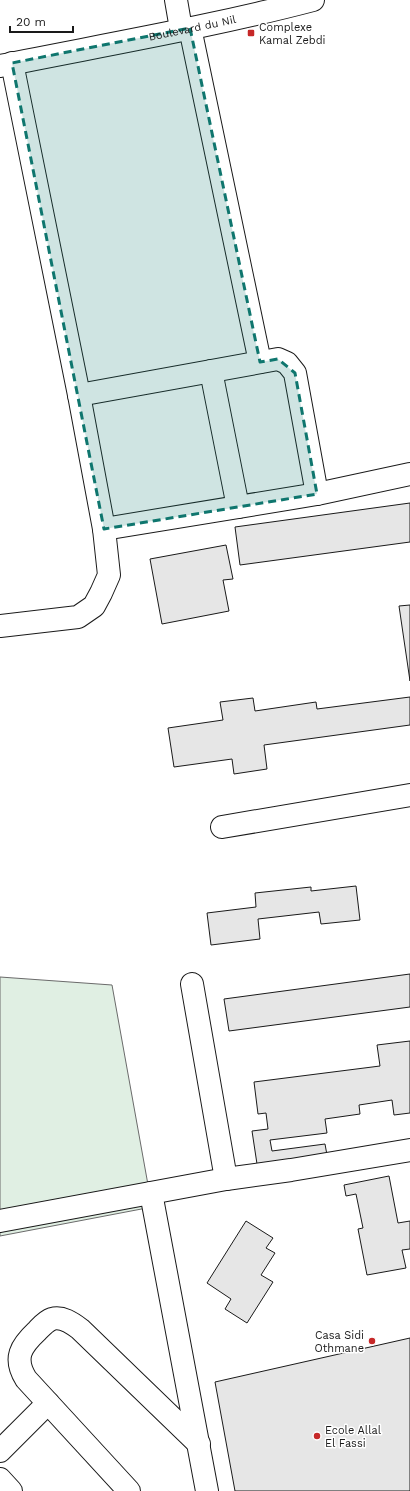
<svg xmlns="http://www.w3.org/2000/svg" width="410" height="1491" viewBox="0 0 410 1491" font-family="'Work Sans',sans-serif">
<rect width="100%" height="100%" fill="#fff"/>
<!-- green -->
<path fill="#e0efe3" stroke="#6a6a6a" d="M 0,977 L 112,985 L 152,1207 L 0,1236 Z"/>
<!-- building -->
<path fill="#e6e6e6" stroke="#1a1a1a" d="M 410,503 L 410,542 L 240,565 L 235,527 Z
M 226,545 L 233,579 L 223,580 L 229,611 L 162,624 L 150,559 Z
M 410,605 L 410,681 L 399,606 Z
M 410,697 L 410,725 L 264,745 L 267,769 L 234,774 L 232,759 L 174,767 L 168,728 L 223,720 L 220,702 L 253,698 L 255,711 L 316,702 L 317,709 Z
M 356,886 L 360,920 L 321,924 L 319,912 L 258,919 L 260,939 L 211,945 L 207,913 L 256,907 L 255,893 L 311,887 L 311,891 Z
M 410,974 L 410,1007 L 229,1031 L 224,999 Z
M 410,1041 L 410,1113 L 394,1115 L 392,1100 L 359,1105 L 360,1114 L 325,1119 L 327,1133 L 270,1140 L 272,1151 L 325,1144 L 327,1155 L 257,1164 L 252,1131 L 268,1129 L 266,1113 L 258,1114 L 254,1082 L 380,1066 L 377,1045 Z
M 389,1176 L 398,1223 L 410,1221 L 410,1249 L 402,1250 L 406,1268 L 367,1275 L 358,1229 L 363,1228 L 356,1194 L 346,1196 L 344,1185 Z
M 246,1221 L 273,1238 L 266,1248 L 275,1253 L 261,1275 L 273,1282 L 247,1323 L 225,1309 L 231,1299 L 207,1283 Z
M 410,1338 L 410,1491 L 235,1491 L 215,1382 Z"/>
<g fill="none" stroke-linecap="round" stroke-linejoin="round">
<!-- minor casing -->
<g stroke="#1a1a1a" stroke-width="24">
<g id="minor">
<path d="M 176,0 L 181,29"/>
<path d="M 190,28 L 260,362"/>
<path id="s1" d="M 0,66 C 104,45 210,27 313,0"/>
<path d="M 211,371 L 238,507"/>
<path d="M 79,395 L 278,359 L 287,363 L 295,373 L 317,494"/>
<path d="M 104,529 L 317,494 L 410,474"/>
<path d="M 0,626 L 78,617 L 94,606 L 101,593 L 109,575 L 104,529 L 79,395 L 12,63"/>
<path d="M 222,827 L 410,795"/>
<path d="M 192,984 L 226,1179"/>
<path d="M 151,1193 L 207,1491"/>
<path d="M 0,1221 L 226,1179 L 291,1170 L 410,1150"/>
<path d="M 0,1451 L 48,1403"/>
<path d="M 0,1479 L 11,1491"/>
<path d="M 129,1491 L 26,1379 C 13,1358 21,1346 37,1331 C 41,1327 46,1321 52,1319 C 62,1316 72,1323 80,1329 L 199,1444"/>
</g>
</g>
<!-- minor -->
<use href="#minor" stroke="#fff" stroke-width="22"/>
</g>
<!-- marked area -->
<path fill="#0f766e" fill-opacity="0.2" stroke="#0f766e" stroke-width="3" stroke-dasharray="8 5" stroke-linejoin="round" d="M 190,28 L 260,362 L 278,359 L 295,373 L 317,494 L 104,529 L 12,63 Z"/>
<!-- markers -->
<g fill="#c62828" stroke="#fff" stroke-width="1.5">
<rect x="247" y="29" width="8" height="8" rx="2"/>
<circle cx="372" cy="1341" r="4"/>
<circle cx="317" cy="1436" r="4"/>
</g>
<g text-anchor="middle" stroke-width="3" stroke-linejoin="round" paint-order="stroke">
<!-- street labels -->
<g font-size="11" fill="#1a1a1a" stroke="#fff">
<text dy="4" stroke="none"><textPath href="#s1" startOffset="196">Boulevard du Nil</textPath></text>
</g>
<!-- poi labels -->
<g font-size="11" fill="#1a1a1a" stroke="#fff" text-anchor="start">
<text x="259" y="31">Complexe<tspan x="259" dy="13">Kamal Zebdi</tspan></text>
<text x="364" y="1339" text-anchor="end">Casa Sidi<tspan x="364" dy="13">Othmane</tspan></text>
<text x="325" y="1434">Ecole Allal<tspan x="325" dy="13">El Fassi</tspan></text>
</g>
</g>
<!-- scale -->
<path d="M10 26v6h63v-6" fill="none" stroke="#1a1a1a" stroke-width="2"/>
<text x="16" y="26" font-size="12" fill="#1a1a1a" stroke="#ffffff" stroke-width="3" paint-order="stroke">20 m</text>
</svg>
